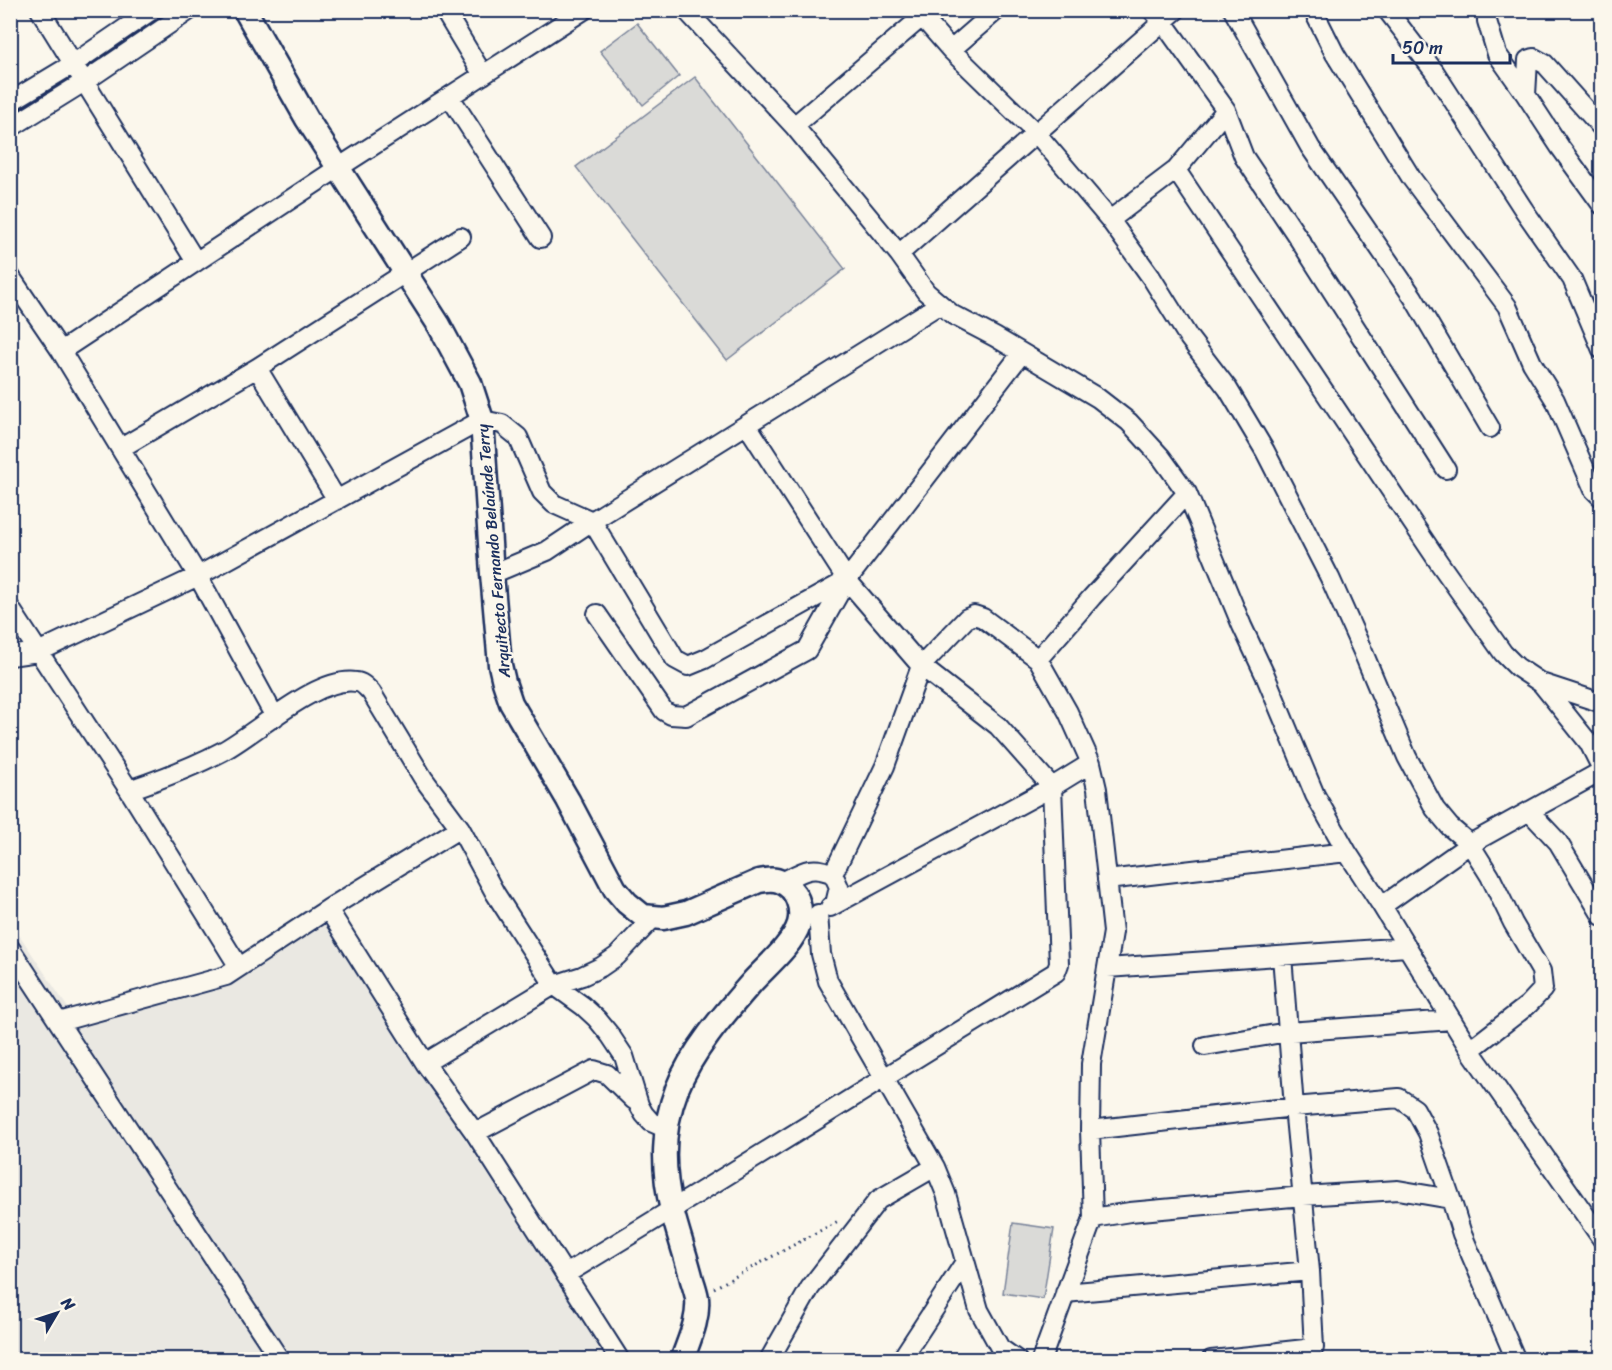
<svg xmlns="http://www.w3.org/2000/svg" width="1612" height="1370" viewBox="0 0 1612 1370" font-family="Sriracha,sans-serif">
<rect width="100%" height="100%" fill="#fbf7ec"/>
<filter id="ink" filterUnits="userSpaceOnUse"><feTurbulence type="fractalNoise" baseFrequency=".0167" numOctaves="2"/><feDisplacementMap in="SourceGraphic" scale="12" xChannelSelector="R" yChannelSelector="G"/><feConvolveMatrix kernelMatrix="1 2 1 2 8 2 1 2 1" color-interpolation-filters="sRGB"/></filter>
<g filter="url(#ink)">
<!-- built -->
<path fill="#eae8e2" d="M 10,921 L 80,1026 L 239,978 L 326,924 L 607,1359 L 11,1359 Z"/>
<!-- grass -->
<path fill="#dadad7" stroke="#7a849a" stroke-width="1.5" d="M 637,23 L 679,76 L 643,105 L 600,51 Z
M 695,77 L 845,269 L 727,360 L 576,167 Z
M 1013,1223 L 1054,1229 L 1043,1299 L 1003,1293 Z"/>
<g fill="none" stroke-linecap="round" stroke-linejoin="round">
<!-- minor casing -->
<g stroke="#1b2f5e" stroke-width="22">
<path id="minor" d="M 40,10 L 196,262
M 444,10 L 483,75
M 686,10 L 794,126 L 899,254 L 926,292 L 953,315 L 995,337 L 1098,398 L 1129,422 L 1161,457 L 1187,493 L 1242,626 L 1265,675 L 1315,795 L 1347,852 L 1382,906 L 1470,1050 L 1602,1239
M 916,10 L 951,50 L 1037,134 L 1110,220 L 1151,277 L 1189,338 L 1228,389 L 1265,451 L 1330,578 L 1363,652 L 1407,757 L 1435,809 L 1450,827 L 1470,844 L 1490,876 L 1513,923 L 1541,971 L 1543,989 L 1528,1005 L 1470,1050
M 1152,10 L 1163,22 L 1226,110 L 1244,157 L 1295,233 L 1446,469
M 1233,10 L 1310,147 L 1413,297 L 1490,428
M 1313,10 L 1335,54 L 1412,179 L 1507,306 L 1532,363 L 1555,400 L 1594,490 L 1602,498
M 1387,10 L 1434,71 L 1524,210 L 1572,279 L 1602,350
M 1487,10 L 1487,21 L 1497,54 L 1526,95 L 1560,147 L 1602,205
M 951,50 L 997,10
M 1526,95 L 1528,60 L 1534,58 L 1545,64 L 1602,128
M 450,97 L 541,238
M 10,102 L 73,64 L 152,10
M 794,126 L 922,17
M 10,128 L 84,82 L 190,10
M 1176,170 L 1440,564 L 1503,653 L 1517,667 L 1541,683 L 1602,703
M 1110,220 L 1176,170 L 1226,110
M 899,254 L 1176,10
M 10,276 L 61,351 L 198,576 L 275,717
M 61,351 L 338,168 L 584,10
M 257,368 L 337,500
M 121,448 L 257,368 L 461,237
M 492,574 L 547,551 L 592,521 L 940,304
M 10,608 L 129,790 L 239,967
M 597,614 L 664,711 L 671,715 L 686,716 L 807,650 L 846,581
M 10,656 L 38,652 L 198,576 L 482,420 L 502,424 L 518,437 L 542,492 L 554,504 L 592,521 L 675,659 L 688,666 L 705,659 L 847,580 L 1022,353
M 1038,659 L 1092,597 L 1187,493
M 1541,683 L 1589,743 L 1602,769
M 129,790 C 161,779 193,767 223,751 C 258,732 317,676 356,682 C 362,682 367,688 371,692 L 423,778 L 460,828 L 495,893 L 554,985 L 583,1006 L 597,1019 L 610,1035 L 624,1056 L 639,1105 L 644,1114 L 651,1122 L 667,1129
M 1529,811 L 1558,842 L 1602,916
M 1107,880 L 1347,852
M 782,882 C 802,872 811,864 833,874
M 835,904 L 839,887 L 833,874 L 885,766 L 921,666 L 967,618 L 974,615 L 983,618 L 1038,659 L 1068,712 L 1091,763 L 1097,789 L 1113,932 L 1091,1064 L 1090,1130 L 1093,1218 L 1041,1360
M 1382,906 L 1470,844 L 1602,771
M 830,907 L 1052,787 L 1091,763
M 328,909 L 425,1063 L 475,1133 L 620,1360
M 818,914 L 821,954 L 828,981 L 935,1167 L 946,1194 L 979,1310 L 1000,1348 L 1017,1360
M 10,948 L 280,1360
M 1107,968 L 1407,947
M 59,1022 L 226,976 L 328,909 L 460,828
M 1205,1046 L 1288,1032 L 1452,1020
M 425,1063 L 554,985 L 582,976 L 601,967 L 617,956 L 654,917
M 1090,1130 L 1294,1107 L 1399,1098 L 1415,1109 L 1428,1133 L 1451,1199
M 475,1133 L 594,1070 L 607,1074 L 634,1100
M 1093,1218 L 1130,1212 L 1303,1196 L 1398,1190 L 1451,1199 L 1462,1234 L 1516,1360
M 566,1274 C 730,1175 892,1072 1056,972 L 1059,964 L 1052,787 L 998,726 L 921,666 L 847,580 L 747,425
M 1065,1293 L 1310,1271 L 1294,1107 L 1282,956
M 769,1360 L 810,1288 L 878,1200 L 935,1167
M 901,1360 L 965,1262
M 1211,1360 L 1280,1353
M 1268,1360 L 1278,1352 L 1314,1348 L 1310,1271"/>
</g>
<!-- major casing -->
<g stroke="#1b2f5e" stroke-width="27">
<path id="major" d="M 245,10 L 307,119 L 439,325 L 470,383 L 482,420 L 492,574 L 500,665 L 504,682 L 511,703 L 568,800 L 615,889 L 627,903 L 643,916 L 663,918 L 686,913 L 759,881 C 766,880 774,878 781,882 C 797,889 803,908 799,924 C 793,944 767,966 753,981 C 726,1012 692,1050 677,1089 C 662,1127 662,1170 672,1210 C 678,1234 686,1256 692,1280 C 694,1286 696,1292 697,1298 C 699,1320 689,1340 682,1360"/>
</g>
<!-- path -->
<path stroke="#1b2f5e" stroke-width="3" stroke-dasharray="1.5 4.5" stroke-linecap="butt" d="M 714,1288 L 840,1220"/>
<!-- minor -->
<use href="#minor" stroke="#fbf7ec" stroke-width="18"/>
<!-- major -->
<use href="#major" stroke="#fbf7ec" stroke-width="22"/>
</g>
</g>
<g text-anchor="middle" stroke-width="5" stroke-linejoin="round" paint-order="stroke">
<!-- street labels -->
<g font-size="16" fill="#1b2f5e" stroke="#fbf7ec">
<text transform="translate(493 551) rotate(-95)" y="6">Arquitecto Fernando Belaúnde Terry</text>
</g>
</g>
<!-- margin -->
<rect width="1612" height="1370" fill="none" stroke="#fbf7ec" stroke-width="36"/>
<rect x="18" y="18" width="1576" height="1334" fill="none" stroke="#1b2f5e" stroke-width="2" filter="url(#ink)"/>
<!-- north arrow -->
<g transform="translate(57 1313) rotate(51)" stroke="#fbf7ec" stroke-width="4.5" paint-order="stroke">
<path d="M0-4.5L10 22L0 15L-10 22Z" fill="#1b2f5e"/>
<text y="-9" font-size="16" font-weight="bold" text-anchor="middle" fill="#1b2f5e">N</text>
</g>
<!-- scale -->
<path d="M1393 54v9h117v-9" fill="none" stroke="#1b2f5e" stroke-width="3"/>
<text x="1402" y="54" font-size="18" fill="#1b2f5e" stroke="#fbf7ec" stroke-width="4.5" paint-order="stroke">50 m</text>
</svg>
